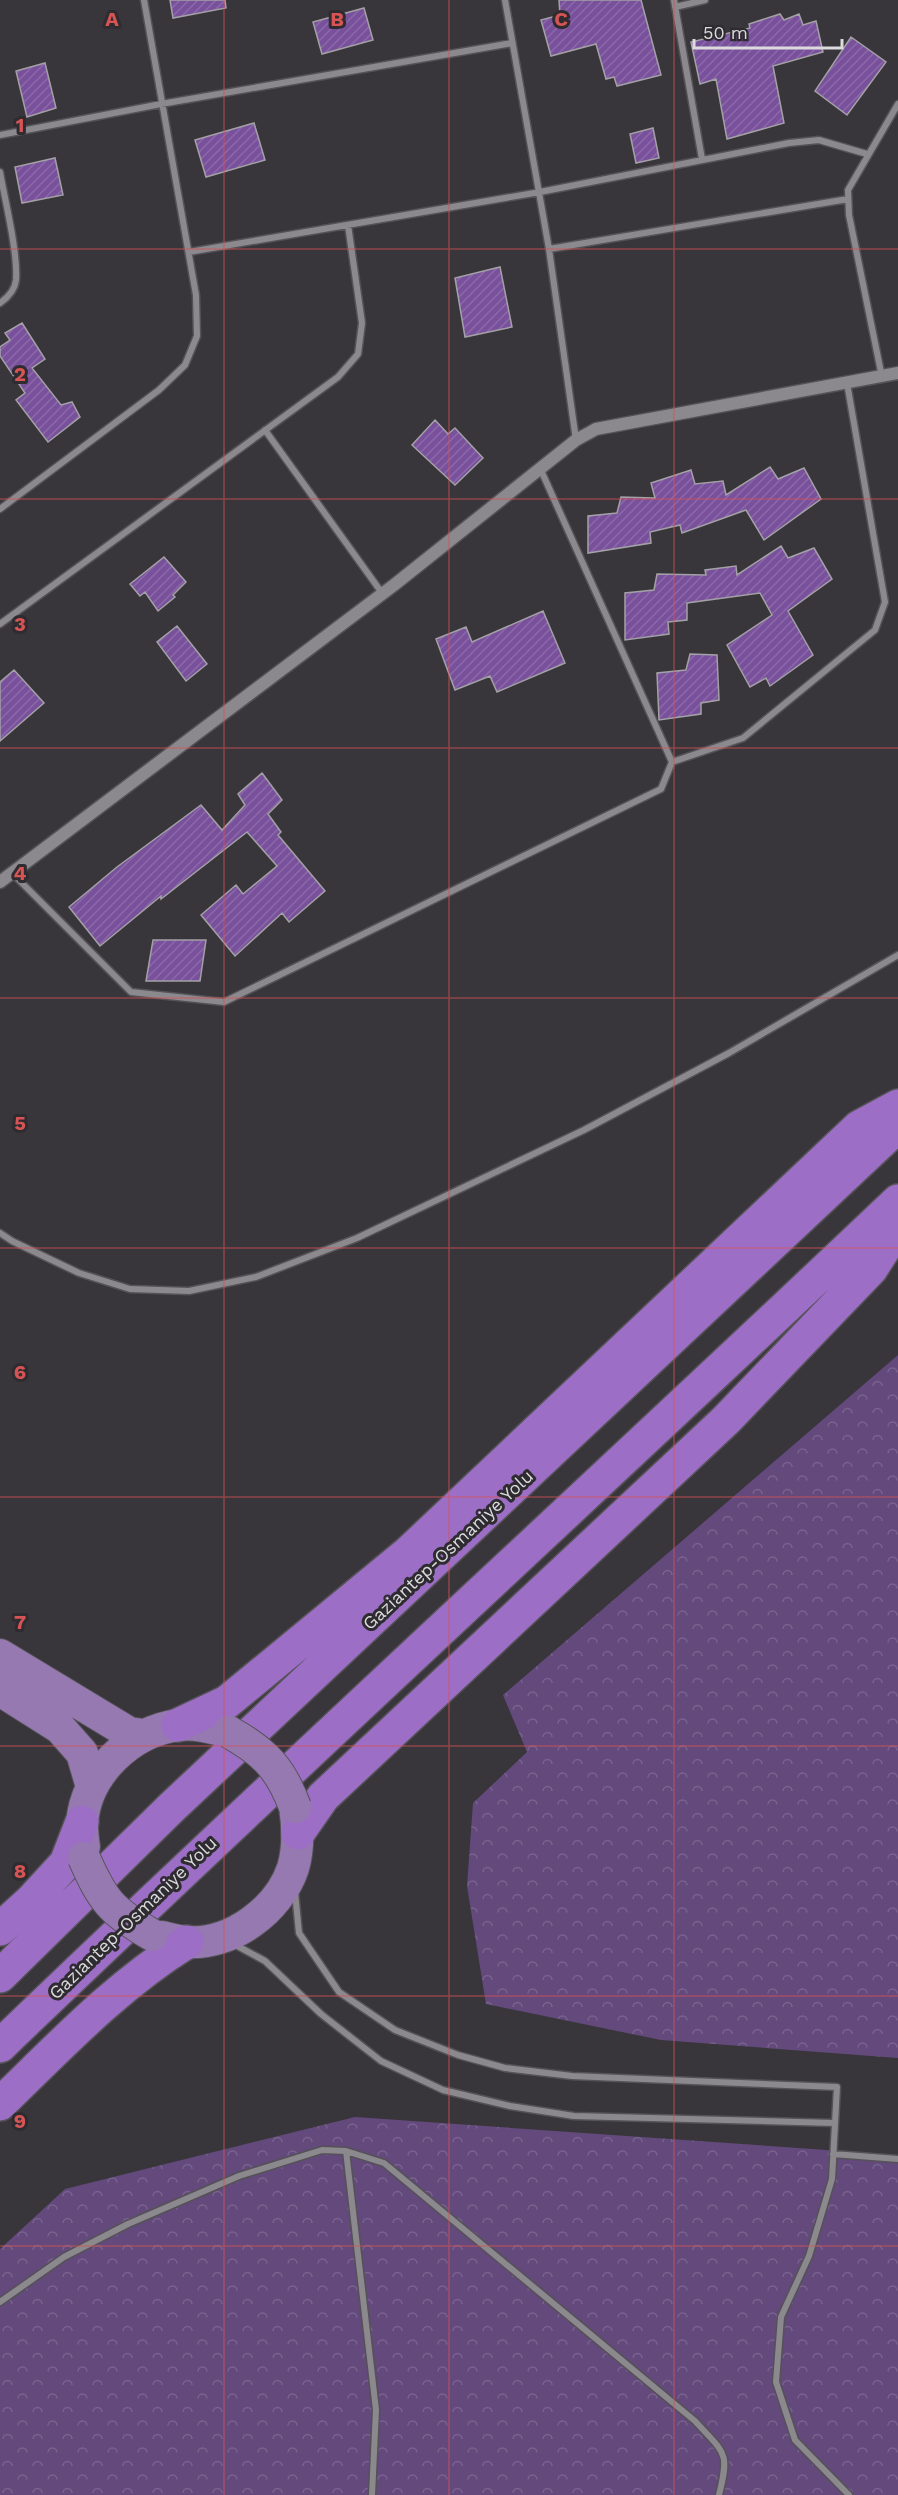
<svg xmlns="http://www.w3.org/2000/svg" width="898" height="2495" viewBox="0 0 898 2495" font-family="'Work Sans',sans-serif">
<defs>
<pattern id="forest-crowns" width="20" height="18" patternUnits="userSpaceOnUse" patternTransform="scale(1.5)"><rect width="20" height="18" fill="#63497c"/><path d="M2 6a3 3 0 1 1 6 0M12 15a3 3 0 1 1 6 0" fill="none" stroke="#79638e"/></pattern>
<pattern id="building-hatch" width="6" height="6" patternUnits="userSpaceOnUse" patternTransform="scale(1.5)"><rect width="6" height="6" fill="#78509b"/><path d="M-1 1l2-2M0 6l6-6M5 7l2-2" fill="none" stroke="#8b69a8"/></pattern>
</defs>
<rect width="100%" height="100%" fill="#38363a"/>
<!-- forest -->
<path fill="url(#forest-crowns)" d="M 898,1355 L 898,2058 L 661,2040 L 486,2004 L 467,1886 L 473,1803 L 527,1752 L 503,1695 Z
M 355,2117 L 898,2155 L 898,2495 L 0,2495 L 0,2249 L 65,2189 Z"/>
<!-- building -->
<path fill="url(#building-hatch)" stroke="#a3a1a6" stroke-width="1.5" d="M 170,0 L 225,0 L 226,8 L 173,18 Z
M 559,0 L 641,0 L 661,75 L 617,86 L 614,77 L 606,79 L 596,44 L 551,56 L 541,20 L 560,15 Z
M 364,8 L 373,40 L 322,54 L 313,22 Z
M 780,14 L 784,20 L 799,14 L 803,25 L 816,21 L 823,52 L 773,66 L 784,123 L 727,139 L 716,79 L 700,84 L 691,42 L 750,28 L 749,24 Z
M 851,37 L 886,62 L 847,115 L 815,91 Z
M 45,63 L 56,108 L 27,117 L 16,71 Z
M 254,123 L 265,160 L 206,177 L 195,140 Z
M 653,128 L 659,158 L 636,163 L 630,134 Z
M 55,158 L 63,195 L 22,203 L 15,167 Z
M 500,267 L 512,327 L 465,337 L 455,278 Z
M 22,323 L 45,359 L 32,368 L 61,405 L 72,402 L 80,417 L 48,442 L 16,400 L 25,393 L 0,356 L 0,347 L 10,340 L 5,333 Z
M 435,420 L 448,434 L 455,428 L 483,458 L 455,485 L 412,445 Z
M 770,467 L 778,479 L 804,468 L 821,499 L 764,540 L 746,510 L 682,533 L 680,525 L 650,532 L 651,543 L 588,553 L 588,516 L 617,513 L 621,497 L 655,498 L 651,483 L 691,470 L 695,484 L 723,481 L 726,495 Z
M 781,546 L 788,558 L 814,548 L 832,579 L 788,611 L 813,655 L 770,686 L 766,678 L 750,687 L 727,645 L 772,615 L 760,593 L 687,603 L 687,620 L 668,622 L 669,634 L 625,640 L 625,593 L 654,590 L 657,574 L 706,575 L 705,570 L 736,566 L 737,575 Z
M 164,557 L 186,582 L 173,595 L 175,597 L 158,611 L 145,592 L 140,596 L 130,584 Z
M 543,611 L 565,663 L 497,692 L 490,676 L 455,690 L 436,639 L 466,627 L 472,642 Z
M 177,626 L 207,664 L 186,681 L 157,642 Z
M 690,654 L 717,655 L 719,700 L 701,703 L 701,714 L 659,720 L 657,673 L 686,670 Z
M 14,670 L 44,703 L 0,741 L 0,682 Z
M 262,773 L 282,800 L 268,814 L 281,832 L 278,835 L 325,891 L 289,922 L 282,913 L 235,956 L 201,915 L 236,885 L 243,894 L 277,866 L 247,832 L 161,899 L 161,896 L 100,946 L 69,907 L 117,867 L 201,805 L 222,830 L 245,805 L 238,794 Z
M 153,940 L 206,940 L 200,981 L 146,981 Z"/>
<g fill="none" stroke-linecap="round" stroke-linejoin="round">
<!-- street casing -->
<g stroke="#545256" stroke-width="9">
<path id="street" d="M 505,0 L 549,249 L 576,440
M 674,0 L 702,159
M 675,7 L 705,0
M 0,135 L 161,104 L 512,43
M 0,172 C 5,201 18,252 16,280 C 15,290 7,298 0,303
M 549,249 L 848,199
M 189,252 L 540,192 L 789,143 L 819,140 L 867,154
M 882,377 L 849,215 L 848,190 L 898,104
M 265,430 L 382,593
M 540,468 L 672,762
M 0,509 L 159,390 L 185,365 L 197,336 L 196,295 L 144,0
M 0,624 L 338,377 L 358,354 L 362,323 L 348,225
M 12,873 L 131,992 L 224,1002 L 661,789 L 672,762 L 743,738 L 875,630 L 885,602 L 847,383
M 0,1233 L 12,1241 L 79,1273 L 130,1289 L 189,1291 L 256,1277 L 357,1238 L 584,1130 L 729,1053 L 898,955
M 295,1892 L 299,1933 L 339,1992 L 395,2030 L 458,2055 L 505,2068 L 572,2076 L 837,2087 L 832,2179 L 809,2256 L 781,2317 L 776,2382 L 795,2440 L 849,2495
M 232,1943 L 265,1961 L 321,2014 L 381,2061 L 443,2090 L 510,2106 L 574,2116 L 834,2123
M 346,2151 L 376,2410 L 372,2495
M 833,2154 L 898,2159
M 0,2302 L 64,2257 L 128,2224 L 239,2176 L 322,2150 L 346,2151 L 384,2163 L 695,2421 C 725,2454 730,2451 719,2495"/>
</g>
<!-- secondary casing -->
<g stroke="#545256" stroke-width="15">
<path id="secondary" d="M 0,882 L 394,585 L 576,440 L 596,429 L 898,373"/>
</g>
<!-- primary casing -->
<g stroke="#545256" stroke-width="34">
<path id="primary" d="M 0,1655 L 129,1733 L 143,1735
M 0,1690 L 60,1728 L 82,1753 L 92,1787
M 84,1847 C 83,1840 82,1831 82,1824 C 85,1774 130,1731 179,1725 C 196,1723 213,1728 229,1732
M 162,1937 C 169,1939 177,1941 185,1942 C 231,1946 279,1910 293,1868 C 299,1848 298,1827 295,1807"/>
</g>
<!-- highway casing -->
<g stroke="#545256" stroke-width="36">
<path id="highway" d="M 178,1725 L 227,1702 L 408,1553 L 859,1127 L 898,1106
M 298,1833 L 323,1797 L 726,1420 L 871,1269 L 898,1227
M 0,1929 L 32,1900 L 66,1863 L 82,1822
M 0,1976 L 171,1808 L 898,1126
M 0,2046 C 296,1761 600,1484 898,1201
M 0,2104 C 59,2047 116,1986 187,1942"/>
</g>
<!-- street -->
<use href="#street" stroke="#8b898e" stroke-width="6"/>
<!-- secondary -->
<use href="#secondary" stroke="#8b898e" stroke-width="12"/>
<!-- primary -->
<use href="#primary" stroke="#9579b0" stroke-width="32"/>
<!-- highway -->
<use href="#highway" stroke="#9c6ec6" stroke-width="33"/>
<!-- primary-bridge casing -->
<g stroke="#545256" stroke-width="34" stroke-linecap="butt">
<path id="primary-bridge" d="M 229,1732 C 265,1752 281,1769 295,1807
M 84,1858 C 103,1901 111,1911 152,1935"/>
</g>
<!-- primary-bridge -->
<use href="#primary-bridge" stroke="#9579b0" stroke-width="32"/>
</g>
<!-- grid -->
<path fill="none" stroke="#d75455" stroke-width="1.5" stroke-opacity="0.55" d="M 224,0 L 224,2495M 449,0 L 449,2495M 674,0 L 674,2495M 0,249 L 898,249M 0,499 L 898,499M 0,748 L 898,748M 0,998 L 898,998M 0,1248 L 898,1248M 0,1497 L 898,1497M 0,1746 L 898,1746M 0,1996 L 898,1996M 0,2246 L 898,2246"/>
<g text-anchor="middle" stroke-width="6" stroke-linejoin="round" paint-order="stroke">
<!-- street labels -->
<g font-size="18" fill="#dbdadd" stroke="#2e2c30">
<text transform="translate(448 1550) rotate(-43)" y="6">Gaziantep-Osmaniye Yolu</text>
<text transform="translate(133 1918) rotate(-44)" y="6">Gaziantep-Osmaniye Yolu</text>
</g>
</g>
<g font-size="20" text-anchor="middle" font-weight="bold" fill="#d75455" stroke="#2e2c30" stroke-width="6" stroke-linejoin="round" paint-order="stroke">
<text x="112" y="26">A</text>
<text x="337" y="26">B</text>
<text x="561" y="26">C</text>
<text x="20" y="132">1</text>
<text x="20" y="381">2</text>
<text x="20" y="631">3</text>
<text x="20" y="880">4</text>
<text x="20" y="1130">5</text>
<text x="20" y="1379">6</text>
<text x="20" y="1629">7</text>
<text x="20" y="1878">8</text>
<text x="20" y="2128">9</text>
</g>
<!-- scale -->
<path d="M694 39v9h148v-9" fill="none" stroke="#dbdadd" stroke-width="3"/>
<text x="703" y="39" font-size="18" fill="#dbdadd" stroke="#2e2c30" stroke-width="4.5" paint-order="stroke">50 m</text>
</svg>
